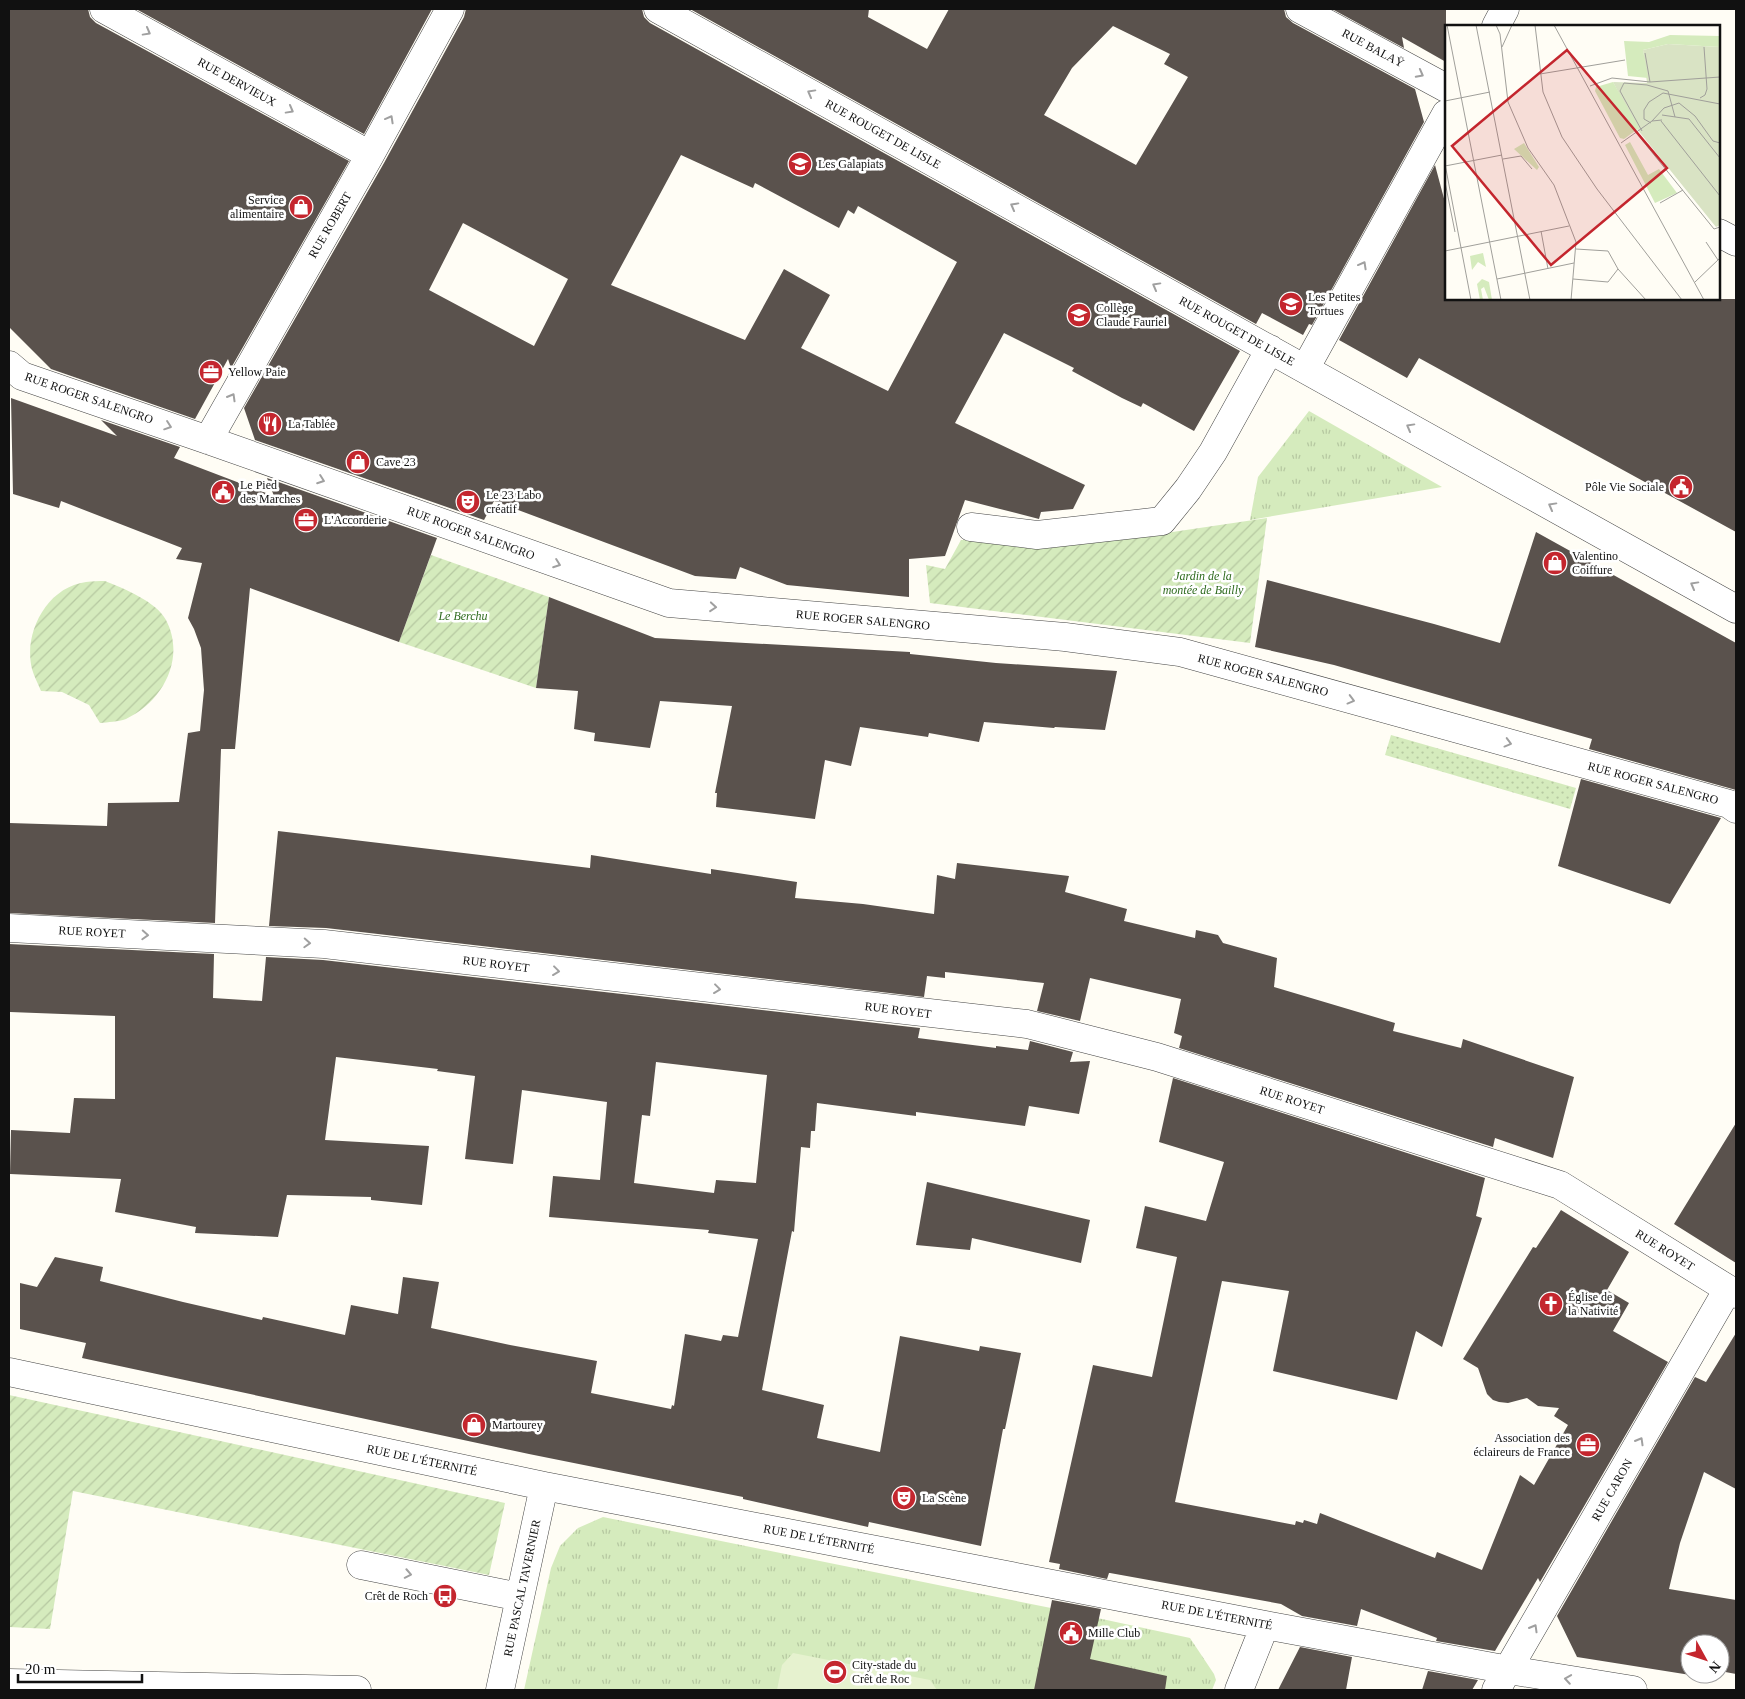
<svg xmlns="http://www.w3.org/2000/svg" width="1745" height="1699" viewBox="0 0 1745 1699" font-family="Georgia,serif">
<defs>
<pattern id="grass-dots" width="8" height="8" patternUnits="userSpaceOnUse" patternTransform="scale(1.25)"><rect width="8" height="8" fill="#d5ebbd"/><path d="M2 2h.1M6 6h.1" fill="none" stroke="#b6c8a1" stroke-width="1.8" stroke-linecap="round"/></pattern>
<pattern id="park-tufts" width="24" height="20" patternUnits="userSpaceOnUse" patternTransform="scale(1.25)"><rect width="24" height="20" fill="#d5ebbd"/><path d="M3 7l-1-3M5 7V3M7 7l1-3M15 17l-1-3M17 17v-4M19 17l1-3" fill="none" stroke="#b6c8a1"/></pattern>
<pattern id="garden-furrows" width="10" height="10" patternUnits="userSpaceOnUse" patternTransform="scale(1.25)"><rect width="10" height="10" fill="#d5ebbd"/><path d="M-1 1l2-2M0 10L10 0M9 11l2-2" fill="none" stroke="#b6c8a1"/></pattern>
</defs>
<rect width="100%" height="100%" fill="#fffdf5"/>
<!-- grass -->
<path fill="url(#grass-dots)" d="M 1391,735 L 1576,788 L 1570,809 L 1385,755 Z"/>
<!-- park -->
<path fill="url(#park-tufts)" d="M 1309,411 L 1442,487 L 1250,520 L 1258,477 Z
M 603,1517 L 1051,1608 L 1190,1638 L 1214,1674 L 1216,1680 L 1212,1690 L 524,1690 L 551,1568 L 560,1546 L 578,1528 Z"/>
<!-- garden -->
<path fill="url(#garden-furrows)" d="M 1267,518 L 1250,643 L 930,603 L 926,565 L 945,569 L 961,540 L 1132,538 Z
M 431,555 L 549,597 L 536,688 L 399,642 Z
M 105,581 C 123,588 157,602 166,620 C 186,658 163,702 126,719 C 118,722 108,722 100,723 L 89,705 L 62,692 L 41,691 C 38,684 34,676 32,669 C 23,633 47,587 86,582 C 92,581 99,581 105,581 Z
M 9,1395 L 505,1503 L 489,1575 L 73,1491 L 50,1629 L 9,1627 Z"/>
<!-- pitch -->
<path fill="#e6f2cf" d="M 793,1653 L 930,1680 L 937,1690 L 777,1690 L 782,1665 Z"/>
<!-- building -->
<path fill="#5a524d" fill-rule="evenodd" d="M 9,9 L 88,9 L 90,17 L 96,23 L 349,161 L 231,368 L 228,359 L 195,419 L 51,369 L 9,327 Z
M 136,9 L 432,9 L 364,134 Z
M 466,9 L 642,9 L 644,17 L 650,23 L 1240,351 L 1194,431 L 1143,403 L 1141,407 L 1122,398 L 1072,371 L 1074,368 L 1004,333 L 955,423 L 1085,485 L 1073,509 L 1041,512 L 1039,519 L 965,500 L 945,556 L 909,559 L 909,597 L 787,585 L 740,567 L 736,579 L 695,576 L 494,501 L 484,520 L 255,440 L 244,408 L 384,163 L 464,17 ZM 681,155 L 753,188 L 755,183 L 839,228 L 848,210 L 854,214 L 858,206 L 957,262 L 888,391 L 801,348 L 830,295 L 784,269 L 745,340 L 611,285 ZM 463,223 L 568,279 L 534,346 L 429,290 Z
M 690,9 L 869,9 L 868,17 L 927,49 L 949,9 L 1284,9 L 1286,17 L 1293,23 L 1415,89 L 1424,122 L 1312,325 L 1309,324 L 1303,335 L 1262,313 L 1256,324 ZM 1113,26 L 1170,54 L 1164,64 L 1188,77 L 1136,165 L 1044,115 L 1072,68 Z
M 1332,9 L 1446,9 L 1446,62 L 1402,37 L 1404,48 Z
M 1435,165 L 1446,206 L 1446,299 L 1736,299 L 1736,532 L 1419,358 L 1407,378 L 1339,340 Z
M 11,398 L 117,436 L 101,420 L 180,447 L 174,458 L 274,496 L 267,478 L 437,538 L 399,642 L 250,588 L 235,749 L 221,749 L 215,923 L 9,913 L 9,823 L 107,826 L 108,803 L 179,802 L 188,733 L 200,731 L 204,690 L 201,648 L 194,629 L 188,618 L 202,563 L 176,559 L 182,548 L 61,501 L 59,508 L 13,494 Z
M 1536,532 L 1736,643 L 1736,790 L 1589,749 L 1592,739 L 1334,665 L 1255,647 L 1267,580 L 1434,624 L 1500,643 Z
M 549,597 L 655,638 L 910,652 L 910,654 L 996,663 L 1117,671 L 1105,730 L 1055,727 L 1054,728 L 984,722 L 979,742 L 929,733 L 928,737 L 860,727 L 851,766 L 825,760 L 815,819 L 716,807 L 717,793 L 715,793 L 732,706 L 660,701 L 650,748 L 594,741 L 595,733 L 574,729 L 578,691 L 536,688 Z
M 1581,779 L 1721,818 L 1670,904 L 1558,866 Z
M 278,831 L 590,868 L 591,855 L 711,874 L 711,869 L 797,882 L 795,898 L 863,904 L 934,914 L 937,875 L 955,879 L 957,863 L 1069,876 L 1065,892 L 1127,909 L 1124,921 L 1195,938 L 1196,930 L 1218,935 L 1223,943 L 1277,958 L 1274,987 L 1395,1023 L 1393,1031 L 1461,1048 L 1463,1039 L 1574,1077 L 1553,1158 L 1495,1138 L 1493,1147 L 1179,1048 L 1182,1036 L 1174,1033 L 1181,999 L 1090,978 L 1080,1021 L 1037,1011 L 1044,983 L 945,972 L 945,978 L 927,976 L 924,997 L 326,928 L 269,926 Z
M 9,944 L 214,954 L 213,998 L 262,1001 L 266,957 L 323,960 L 920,1028 L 918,1038 L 996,1048 L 996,1046 L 1028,1050 L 1030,1041 L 1073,1052 L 1070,1062 L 1090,1061 L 1079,1114 L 1029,1106 L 1025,1126 L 916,1112 L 916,1116 L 817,1103 L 815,1131 L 811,1131 L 810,1148 L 801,1147 L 794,1232 L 792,1231 L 762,1390 L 824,1405 L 817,1438 L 880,1452 L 900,1336 L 979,1351 L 980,1346 L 1021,1353 L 1005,1429 L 1003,1429 L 981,1546 L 869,1522 L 868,1527 L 743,1499 L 743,1497 L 529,1454 L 82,1358 L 86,1343 L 20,1329 L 20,1283 L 37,1287 L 55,1257 L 103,1267 L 100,1281 L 183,1302 L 262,1320 L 263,1317 L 345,1335 L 351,1305 L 398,1314 L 403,1277 L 439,1282 L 431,1328 L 510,1345 L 597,1361 L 591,1393 L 671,1409 L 672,1405 L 674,1406 L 685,1334 L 721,1341 L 723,1335 L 738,1337 L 758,1239 L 708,1233 L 709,1230 L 549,1217 L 553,1176 L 600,1180 L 607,1102 L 522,1090 L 513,1164 L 465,1159 L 475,1076 L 437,1071 L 438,1069 L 336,1057 L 325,1140 L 429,1146 L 422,1205 L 371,1200 L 371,1197 L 287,1195 L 278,1237 L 195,1233 L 196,1227 L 115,1212 L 121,1179 L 10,1174 L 11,1130 L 70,1133 L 74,1098 L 115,1099 L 115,1016 L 10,1012 ZM 656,1062 L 767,1075 L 756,1183 L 716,1180 L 714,1193 L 634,1183 L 642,1115 L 650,1116 Z
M 1173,1078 L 1485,1178 L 1476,1216 L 1482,1218 L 1442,1347 L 1416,1331 L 1397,1400 L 1273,1371 L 1289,1291 L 1222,1281 L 1175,1502 L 1295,1525 L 1296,1521 L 1303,1523 L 1304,1520 L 1317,1524 L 1320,1513 L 1435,1558 L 1437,1552 L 1482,1570 L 1520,1475 L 1534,1485 L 1568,1425 L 1554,1416 L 1559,1408 L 1538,1406 L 1527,1398 L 1508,1403 L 1499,1402 L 1493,1400 L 1487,1394 L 1478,1368 L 1463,1359 L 1533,1247 L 1536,1248 L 1561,1210 L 1629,1252 L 1607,1290 L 1629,1303 L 1613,1331 L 1668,1362 L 1540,1582 L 1538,1578 L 1495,1651 L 1436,1641 L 1437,1638 L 1361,1609 L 1357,1626 L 1302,1616 L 1281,1604 L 1110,1573 L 1109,1573 L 1107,1579 L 1059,1569 L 1060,1564 L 1049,1562 L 1093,1365 L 1152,1377 L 1177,1257 L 1136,1248 L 1145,1206 L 1206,1221 L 1224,1162 L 1159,1142 Z
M 1736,1123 L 1736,1263 L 1674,1224 Z
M 927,1182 L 1090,1220 L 1081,1263 L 972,1238 L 970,1250 L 916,1245 Z
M 1736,1333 L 1736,1489 L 1704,1472 L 1680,1543 L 1669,1589 L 1736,1600 L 1736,1674 L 1720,1671 L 1720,1644 L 1690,1644 L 1690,1674 L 1704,1674 L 1703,1677 L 1577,1657 L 1557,1616 L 1695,1377 L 1706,1382 Z
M 1052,1600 L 1101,1609 L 1090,1659 L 1167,1676 L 1165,1690 L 1034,1690 Z
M 1300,1647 L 1352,1657 L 1346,1690 L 1278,1690 Z
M 1428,1671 L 1478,1680 L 1472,1690 L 1422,1690 Z"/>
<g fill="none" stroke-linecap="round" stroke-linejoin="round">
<!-- minor casing -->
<g stroke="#444" stroke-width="29">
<path id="minor" d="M 104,9 L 370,155
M 658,9 L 1736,609
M 1300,9 L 1446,88
M 1496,26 L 1505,9
M 1719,233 L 1736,242
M 9,365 L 22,376 L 208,440 L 669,603 L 1065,637 L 1180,652 L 1729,804 L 1736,809
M 1305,369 L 1446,114
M 208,440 L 370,155 L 450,9
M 971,527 L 1037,535 L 1162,521 L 1188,489 L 1213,452 L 1270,349
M 9,928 L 324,944 L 1027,1024 L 1157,1057 L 1560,1185 L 1736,1294
M 9,1372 L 544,1486 L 1265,1625 L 1509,1670 L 1633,1690
M 361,1565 L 520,1597
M 9,1683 L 357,1690
M 500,1690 L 544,1486
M 1239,1690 L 1265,1625
M 1496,1690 L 1728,1289"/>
</g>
<!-- minor -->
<use href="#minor" stroke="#fff" stroke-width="28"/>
</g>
<!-- one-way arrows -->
<defs><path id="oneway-chevron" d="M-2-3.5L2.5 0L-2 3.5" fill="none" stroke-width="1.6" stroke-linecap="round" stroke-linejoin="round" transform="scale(1.25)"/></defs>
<g stroke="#a0a0a0">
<use href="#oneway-chevron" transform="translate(147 32) rotate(29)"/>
<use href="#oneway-chevron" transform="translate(1420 74) rotate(28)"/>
<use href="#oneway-chevron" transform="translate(811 93) rotate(-151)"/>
<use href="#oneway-chevron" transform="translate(290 110) rotate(29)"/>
<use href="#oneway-chevron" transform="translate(390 119) rotate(-61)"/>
<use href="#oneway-chevron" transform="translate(1014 206) rotate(-151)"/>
<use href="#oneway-chevron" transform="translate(1363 265) rotate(-61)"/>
<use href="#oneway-chevron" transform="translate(1156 286) rotate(-151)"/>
<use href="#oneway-chevron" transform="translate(232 397) rotate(-60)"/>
<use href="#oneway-chevron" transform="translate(168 426) rotate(19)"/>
<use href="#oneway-chevron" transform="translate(1410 427) rotate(-151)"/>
<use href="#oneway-chevron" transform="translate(321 480) rotate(20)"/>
<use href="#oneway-chevron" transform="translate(1552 506) rotate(-151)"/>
<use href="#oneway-chevron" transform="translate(557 564) rotate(20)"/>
<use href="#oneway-chevron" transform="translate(1694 585) rotate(-151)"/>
<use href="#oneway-chevron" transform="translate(713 607) rotate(5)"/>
<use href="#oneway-chevron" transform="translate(1351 700) rotate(15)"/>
<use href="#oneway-chevron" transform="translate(1508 743) rotate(15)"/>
<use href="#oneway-chevron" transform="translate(145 935) rotate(3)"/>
<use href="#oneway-chevron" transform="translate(307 943) rotate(3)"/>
<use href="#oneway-chevron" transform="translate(556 971) rotate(7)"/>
<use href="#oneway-chevron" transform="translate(717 989) rotate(7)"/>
<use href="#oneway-chevron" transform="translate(1640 1441) rotate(-60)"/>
<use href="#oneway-chevron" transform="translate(408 1574) rotate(11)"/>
<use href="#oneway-chevron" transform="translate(1534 1628) rotate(-60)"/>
<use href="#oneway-chevron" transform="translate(1568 1679) rotate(-171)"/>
</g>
<!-- icons -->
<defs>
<g id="school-disc" transform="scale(1.25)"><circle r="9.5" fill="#c4262e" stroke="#fff"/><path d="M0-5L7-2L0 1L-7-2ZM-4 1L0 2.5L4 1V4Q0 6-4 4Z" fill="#fff"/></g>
<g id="shop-disc" transform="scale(1.25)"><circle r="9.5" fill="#c4262e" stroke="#fff"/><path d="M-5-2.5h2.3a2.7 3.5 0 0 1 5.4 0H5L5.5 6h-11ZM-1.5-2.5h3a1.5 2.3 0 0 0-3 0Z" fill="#fff"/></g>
<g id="office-disc" transform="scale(1.25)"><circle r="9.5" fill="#c4262e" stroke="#fff"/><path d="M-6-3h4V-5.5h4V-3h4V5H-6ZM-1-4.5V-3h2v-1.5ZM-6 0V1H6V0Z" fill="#fff"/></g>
<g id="restaurant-disc" transform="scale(1.25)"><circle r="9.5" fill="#c4262e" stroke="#fff"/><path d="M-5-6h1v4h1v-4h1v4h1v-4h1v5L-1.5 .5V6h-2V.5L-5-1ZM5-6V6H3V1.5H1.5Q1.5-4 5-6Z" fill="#fff"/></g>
<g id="civic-disc" transform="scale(1.25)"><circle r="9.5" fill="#c4262e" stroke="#fff"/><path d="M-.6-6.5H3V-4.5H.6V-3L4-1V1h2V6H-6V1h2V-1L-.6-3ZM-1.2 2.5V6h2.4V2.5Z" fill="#fff"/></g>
<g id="theatre-disc" transform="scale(1.25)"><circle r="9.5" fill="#c4262e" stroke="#fff"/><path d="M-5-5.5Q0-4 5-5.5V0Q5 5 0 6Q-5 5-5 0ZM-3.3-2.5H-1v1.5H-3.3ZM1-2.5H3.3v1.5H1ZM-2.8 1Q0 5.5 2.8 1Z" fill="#fff"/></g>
<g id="church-disc" transform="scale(1.25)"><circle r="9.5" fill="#c4262e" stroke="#fff"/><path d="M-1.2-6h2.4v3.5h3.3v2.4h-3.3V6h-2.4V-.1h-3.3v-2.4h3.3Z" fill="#fff"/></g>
<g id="bus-disc" transform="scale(1.25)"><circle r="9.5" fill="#c4262e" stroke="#fff"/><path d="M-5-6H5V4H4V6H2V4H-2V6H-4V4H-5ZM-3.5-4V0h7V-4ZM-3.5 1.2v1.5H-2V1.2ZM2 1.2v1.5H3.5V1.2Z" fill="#fff"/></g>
<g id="stadium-disc" transform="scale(1.25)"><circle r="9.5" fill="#c4262e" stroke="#fff"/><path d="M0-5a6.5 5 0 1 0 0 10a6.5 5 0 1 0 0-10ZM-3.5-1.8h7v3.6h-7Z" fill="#fff"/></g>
</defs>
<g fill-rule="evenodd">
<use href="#school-disc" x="800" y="164"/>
<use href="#shop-disc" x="301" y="207"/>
<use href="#school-disc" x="1291" y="304"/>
<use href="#school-disc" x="1079" y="315"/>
<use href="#office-disc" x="211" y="372"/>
<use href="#restaurant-disc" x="270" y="424"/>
<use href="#shop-disc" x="358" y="462"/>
<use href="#civic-disc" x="1681" y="487"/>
<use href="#civic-disc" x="223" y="492"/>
<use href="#theatre-disc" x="468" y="502"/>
<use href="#office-disc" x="306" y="520"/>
<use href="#shop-disc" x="1555" y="563"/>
<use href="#church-disc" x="1551" y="1304"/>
<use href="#shop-disc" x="474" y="1425"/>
<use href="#office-disc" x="1588" y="1445"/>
<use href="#theatre-disc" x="904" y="1498"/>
<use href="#bus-disc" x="445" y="1596"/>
<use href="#civic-disc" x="1071" y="1633"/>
<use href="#stadium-disc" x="835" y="1672"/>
</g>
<g text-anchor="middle" stroke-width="5" stroke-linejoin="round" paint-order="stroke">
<!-- street labels -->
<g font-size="12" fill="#111" stroke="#fff">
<text transform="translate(1373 48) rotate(28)" y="4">RUE BALAŸ</text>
<text transform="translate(237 82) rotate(29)" y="4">RUE DERVIEUX</text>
<text transform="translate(883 134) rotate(29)" y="4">RUE ROUGET DE LISLE</text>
<text transform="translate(330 225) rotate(-60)" y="4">RUE ROBERT</text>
<text transform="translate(1237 331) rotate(29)" y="4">RUE ROUGET DE LISLE</text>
<text transform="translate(89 398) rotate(19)" y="4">RUE ROGER SALENGRO</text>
<text transform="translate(471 533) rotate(20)" y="4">RUE ROGER SALENGRO</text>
<text transform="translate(863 620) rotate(5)" y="4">RUE ROGER SALENGRO</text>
<text transform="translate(1263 675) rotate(15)" y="4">RUE ROGER SALENGRO</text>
<text transform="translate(1653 783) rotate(15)" y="4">RUE ROGER SALENGRO</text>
<text transform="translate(92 932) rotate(3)" y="4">RUE ROYET</text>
<text transform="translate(496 964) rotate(7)" y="4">RUE ROYET</text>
<text transform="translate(898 1010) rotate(7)" y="4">RUE ROYET</text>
<text transform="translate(1292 1100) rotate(18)" y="4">RUE ROYET</text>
<text transform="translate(1665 1250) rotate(32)" y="4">RUE ROYET</text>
<text transform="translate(422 1460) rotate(12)" y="4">RUE DE L'ÉTERNITÉ</text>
<text transform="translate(1612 1490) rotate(-60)" y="4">RUE CARON</text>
<text transform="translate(819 1539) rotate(11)" y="4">RUE DE L'ÉTERNITÉ</text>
<text transform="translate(522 1588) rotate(-78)" y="4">RUE PASCAL TAVERNIER</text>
<text transform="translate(1217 1615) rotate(11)" y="4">RUE DE L'ÉTERNITÉ</text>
</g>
<!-- poi labels -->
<g font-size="12" fill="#111" stroke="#fff" text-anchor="start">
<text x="818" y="168">Les Galapiats</text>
<text x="284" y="204" text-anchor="end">Service<tspan x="284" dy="14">alimentaire</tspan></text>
<text x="1308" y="301">Les Petites<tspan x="1308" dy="14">Tortues</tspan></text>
<text x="1096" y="312">Collège<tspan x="1096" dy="14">Claude Fauriel</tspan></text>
<text x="228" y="376">Yellow Paie</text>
<text x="288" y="428">La Tablée</text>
<text x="376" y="466">Cave 23</text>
<text x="240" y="489">Le Pied<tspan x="240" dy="14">des Marches</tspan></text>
<text x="1664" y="491" text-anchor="end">Pôle Vie Sociale</text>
<text x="486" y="499">Le 23 Labo<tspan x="486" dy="14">créatif</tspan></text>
<text x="324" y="524">L'Accorderie</text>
<text x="1572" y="560">Valentino<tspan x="1572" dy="14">Coiffure</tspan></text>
<text x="1568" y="1301">Église de<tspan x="1568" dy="14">la Nativité</tspan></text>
<text x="492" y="1429">Martourey</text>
<text x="1570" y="1442" text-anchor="end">Association des<tspan x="1570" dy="14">éclaireurs de France</tspan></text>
<text x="922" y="1502">La Scène</text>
<text x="428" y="1600" text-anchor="end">Crêt de Roch</text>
<text x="1088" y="1637">Mille Club</text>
<text x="852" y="1669">City-stade du<tspan x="852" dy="14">Crêt de Roc</tspan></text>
</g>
<!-- park labels -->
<g font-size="12" font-style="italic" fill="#2f6b1f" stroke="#fff">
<text x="1203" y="580">Jardin de la<tspan x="1203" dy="14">montée de Bailly</tspan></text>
<text x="463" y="620">Le Berchu</text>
</g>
</g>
<!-- overview -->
<g transform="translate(1445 25)">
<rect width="275" height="275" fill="#fffdf5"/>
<path d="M 38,228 L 41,242 L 33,237 L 27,245 L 25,231 Z" fill="#d5ebbd"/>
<path d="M 223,19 L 275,22 L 275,200 L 271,202 L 192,104 L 168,57 L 202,58 L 198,25 Z" fill="#d9e3c4"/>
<path d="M 168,57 L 194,103 L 179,114 L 175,113 L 150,66 L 151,62 Z" fill="#d5ebbd"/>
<path d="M 225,10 L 275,11 L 275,22 L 223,19 L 198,25 L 203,53 L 183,51 L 179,16 L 204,17 ZM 185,117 L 203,150 L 214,144 L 232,168 L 210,178 L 180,120 ZM 79,118 L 94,142 L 92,145 L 69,124 ZM 37,254 L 44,257 L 47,275 L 44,275 L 39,262 L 36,264 L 38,275 L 35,275 L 32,259 Z" fill="#d5ebbd"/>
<path fill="none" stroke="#a09f9a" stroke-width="1" d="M 2,0 L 56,275M 31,0 L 85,275M 51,0 L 55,9 L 63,77 L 83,123 L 109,160 L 131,217 L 126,275M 90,0 L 98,67 L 117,112 L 152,164 L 237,275M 109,0 L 259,275M 57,22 L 67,0M 200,28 L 205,57M 95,49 L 180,35M 145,61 L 167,53 L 205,57 L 275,52M 255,73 L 260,70 L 262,64 L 259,22M 0,76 L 45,67M 217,90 L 244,94 L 275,133M 207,96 L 219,83 L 234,78 L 250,91 L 268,116 L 275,118M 216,96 L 275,171M 206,98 L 199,94 L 199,85 L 204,77 L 218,68 L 275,79M 197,106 L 175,66 L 179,58 L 202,60 L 223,66 L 230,92M 193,110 L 269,204 L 275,202M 176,118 L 207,96 L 217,95M 58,134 L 76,131 L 87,144M 0,139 L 26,275M 0,141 L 57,130M 0,157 L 10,207M 215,178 L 238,165M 96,206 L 103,244M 261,217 L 273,235M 131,224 L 163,226 L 173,244 L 201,275M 0,226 L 124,201M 52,254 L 129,238M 128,254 L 163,257 L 173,244M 250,257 L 275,233"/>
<path fill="#c4262e" fill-opacity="0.15" stroke="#c4262e" stroke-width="2.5" d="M 122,25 L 222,143 L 106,240 L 7,121 Z"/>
<rect width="275" height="275" fill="none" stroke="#111" stroke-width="2.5"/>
</g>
<!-- border -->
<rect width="1745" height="1699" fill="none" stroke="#111111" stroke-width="20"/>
<!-- north arrow -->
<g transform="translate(1705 1659) rotate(130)"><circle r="24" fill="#ffffff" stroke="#a0a0a0"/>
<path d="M0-4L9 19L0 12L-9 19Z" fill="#c4262e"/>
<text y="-8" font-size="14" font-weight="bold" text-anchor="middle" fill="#111111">N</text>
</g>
<!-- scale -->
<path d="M18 1674v8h124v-8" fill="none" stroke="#111111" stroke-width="2.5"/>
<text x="25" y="1674" font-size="15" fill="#111111" stroke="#ffffff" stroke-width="4" paint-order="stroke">20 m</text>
</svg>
